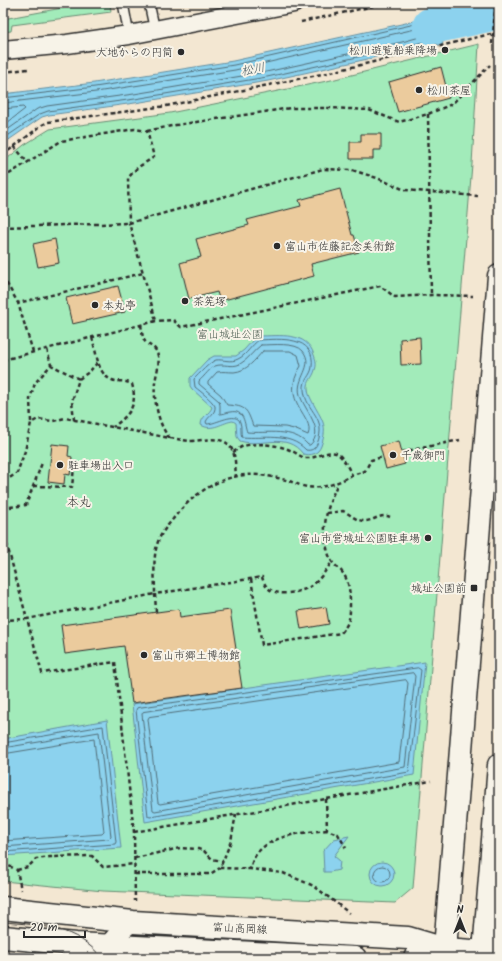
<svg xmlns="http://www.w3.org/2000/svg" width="502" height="961" viewBox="0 0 502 961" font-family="Kalam,'Klee One',sans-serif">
<rect width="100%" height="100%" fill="#f3e7d2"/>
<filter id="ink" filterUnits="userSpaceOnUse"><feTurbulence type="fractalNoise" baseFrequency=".025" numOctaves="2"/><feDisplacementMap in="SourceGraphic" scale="8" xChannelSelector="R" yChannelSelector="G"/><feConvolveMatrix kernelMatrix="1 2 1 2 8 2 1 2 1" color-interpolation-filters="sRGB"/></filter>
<g filter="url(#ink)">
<!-- green -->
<path fill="#a2ebba" stroke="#668b72" d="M 89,3 L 110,3 L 111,12 L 12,25 L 11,31 L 3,32 L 3,19 Z
M 479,44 L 472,164 L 413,888 L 395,903 L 103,891 L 3,881 L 3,162 L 24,145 L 50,129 L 170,113 L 327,81 Z"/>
<!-- water -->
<path fill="#8cd2ee" stroke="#658fa0" d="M 475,3 L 482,3 L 480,25 L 440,36 L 443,43 L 441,46 L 429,41 L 425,45 L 404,51 L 268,81 L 135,103 L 49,115 L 42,117 L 3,144 L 3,94 L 94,83 L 233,61 L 424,19 Z
M 259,336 C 279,336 307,331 314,355 C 316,360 317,365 315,370 C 313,378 307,381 308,389 C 308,393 310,397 312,401 C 321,419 329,424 321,446 C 318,454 311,456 303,454 C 286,431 261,448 240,441 L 237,437 L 236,423 L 233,421 C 223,422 212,432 201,425 C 201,416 210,414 212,407 L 192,389 L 190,386 L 190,378 L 207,360 L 214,356 L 236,356 L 244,350 L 253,340 Z
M 425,662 L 414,775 L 145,822 L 132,704 Z
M 107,720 L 121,848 L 3,856 L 3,739 Z
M 349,836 L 334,856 L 340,861 L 339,870 L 330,872 L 324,872 L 323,851 L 334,839 Z
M370 874a12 12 0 1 1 24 0a12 12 0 1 1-24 0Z"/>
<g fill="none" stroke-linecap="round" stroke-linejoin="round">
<!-- shore -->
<path stroke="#526e79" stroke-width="1" d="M 3,98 L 95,87 L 234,65 L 424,22 L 470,9 L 473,7 L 473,3
M 3,103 L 96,92 L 235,70 L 433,25 L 436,27 L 431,32 L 426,33 L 420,37 L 402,42 L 266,72 L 134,94 L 47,106 L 37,109 L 3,133
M 3,109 L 23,107 L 25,109 L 3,126
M 3,139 L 40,114 L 48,111 L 135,99 L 267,77 L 403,47 L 423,42 L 429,38 L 434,39 L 439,32 L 476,22 L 478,3
M 259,340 C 280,339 316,335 312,367 C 311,376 303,379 304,390 C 306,412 328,417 317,444 C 315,449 311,451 306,450 C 289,432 264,439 242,437 C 240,433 242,427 240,422 C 236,411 216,424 207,424 L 206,422 C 208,416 216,414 215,406 C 211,399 201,392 195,387 L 194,379 C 198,375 211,361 216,360 C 223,359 231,363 238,359 C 247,355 251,345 259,340 Z
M 261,345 C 272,345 296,342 303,351 C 315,367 295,378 300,395 C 304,410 326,430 310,445 L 308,445 C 293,427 267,434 247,432 C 244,424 245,409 230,412 C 227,412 224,414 220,414 L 220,405 L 219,401 L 199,384 L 199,381 C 204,377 211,367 215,366 C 223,363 232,368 240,364 C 249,359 253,351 261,345 Z
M 263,351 L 290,351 L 298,355 L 301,366 C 278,402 316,416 308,435 L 294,429 L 285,427 L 253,426 C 247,410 247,406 227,405 L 221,395 L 208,384 L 208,382 L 217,372 C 223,371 228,372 234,372 C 247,371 255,360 263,351 Z
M 418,668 L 421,670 L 409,772 L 150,817 L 148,816 L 136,710 L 137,708 Z
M 413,673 L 415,676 L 405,767 L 155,811 L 153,810 L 142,714 L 143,712 Z
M 406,680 L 408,683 L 399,762 L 160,804 L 158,803 L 148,719 L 149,717 Z
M 3,743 L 103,726 L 116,842 L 115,844 L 3,852
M 3,748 L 99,732 L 111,837 L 109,839 L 3,847
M 3,754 L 94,739 L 104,832 L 102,834 L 3,841
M374 874a8 8 0 1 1 16 0a8 8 0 1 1-16 0Z"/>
<!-- river -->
<path stroke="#8cd2ee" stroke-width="37" d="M 431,26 L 499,11"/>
</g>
<!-- building -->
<path fill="#ebcb9d" stroke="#2b2b2b" d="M 441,67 L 449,98 L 398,112 L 389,82 Z
M 361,134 L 381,134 L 381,150 L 373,150 L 373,159 L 350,159 L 350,142 L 361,142 Z
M 340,189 L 352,235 L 354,235 L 359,252 L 311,264 L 314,276 L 220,301 L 217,292 L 189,299 L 180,263 L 201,257 L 196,239 L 249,225 L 247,220 L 301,206 L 299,200 Z
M 55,239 L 59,263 L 38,267 L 33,244 Z
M 118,286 L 125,312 L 72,324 L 66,298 Z
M 420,337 L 421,364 L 401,365 L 400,339 Z
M 399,441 L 405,464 L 386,469 L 380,446 Z
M 52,444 L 69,446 L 68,456 L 72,457 L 70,475 L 65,474 L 64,484 L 48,482 Z
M 326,607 L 329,624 L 301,629 L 298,611 Z
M 179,609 L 180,617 L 230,610 L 242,688 L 132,703 L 124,646 L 65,654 L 61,625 Z"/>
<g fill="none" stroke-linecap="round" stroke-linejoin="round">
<!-- lane casing -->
<g stroke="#2b2b2b" stroke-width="12">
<path id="lane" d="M 123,3 L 129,35
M 149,3 L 155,31"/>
</g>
<!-- street casing -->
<g stroke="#2b2b2b" stroke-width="21">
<path id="street" d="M 3,50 L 67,44 L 129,35 L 294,3
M 101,958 C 108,942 119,932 133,922"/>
</g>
<!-- secondary casing -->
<g stroke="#2b2b2b" stroke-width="25">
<path id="secondary" d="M 445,949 L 499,276
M 484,952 L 499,765"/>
</g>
<!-- primary casing -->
<g stroke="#2b2b2b" stroke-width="25">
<path id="primary" d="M 3,908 L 133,922 L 408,938 L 445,949
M 3,937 L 76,944 L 355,958
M 415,958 L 445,949"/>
</g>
<!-- highway casing -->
<g stroke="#2b2b2b" stroke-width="25">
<path id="highway" d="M 444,958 L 445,949 L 499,953"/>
</g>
<!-- path -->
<path stroke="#2b2b2b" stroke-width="2.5" stroke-dasharray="4 3" stroke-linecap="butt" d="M 301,22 L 387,3
M 3,72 L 28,69
M 428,114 L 431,295
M 147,131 L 176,125 L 291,108 L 331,108 L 369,110 L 399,122 L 428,114 L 452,104 L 490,65
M 14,146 L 27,162
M 3,155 L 42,125 L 48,122 L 166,106 L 327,73 L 499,32
M 3,178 L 61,141 L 135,129 L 147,131 L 154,157 L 137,168 L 128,178 L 129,223 L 143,273
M 3,227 L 129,223 L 323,169 L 352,170 L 377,178 L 405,190 L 478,196
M 3,277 L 18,303
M 92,337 L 98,362
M 47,349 L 51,365
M 33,352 L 18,303 L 143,273 L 156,321
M 3,360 L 156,321 L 173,320 L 181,327 L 380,286 L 395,297 L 431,295 L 473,296
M 74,420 L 72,401 L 79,379 L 89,372 L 98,362 C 100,369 104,377 112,380 C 119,383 121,379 132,384 C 138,406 129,415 113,427
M 31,422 L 30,399 L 35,383 L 51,365 L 79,379
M 170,438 C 177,439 183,440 189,441 C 203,441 227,433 233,452 C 236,459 235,469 236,477
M 233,452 C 237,450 240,447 244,446 C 256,442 281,445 292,451 C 297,453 300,457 306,458 C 316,459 326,450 336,453 C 343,456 348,468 352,475 L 365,471 L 371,460 L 383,457
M 402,452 L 460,440
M 3,479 L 11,477 L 17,473 L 25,451 L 31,423 L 38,419 L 53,421 L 65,418 L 170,438 C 159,428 153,398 155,383 C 156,374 160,365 158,356 C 155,344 149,348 144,340 C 142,336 142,329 141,325
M 34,486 L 72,487 L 74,467
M 3,508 L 26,505 L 42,463
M 327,513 L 343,511 C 350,514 355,520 363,521 C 373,522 380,513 390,517
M 3,530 L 27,619 L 155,594 C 155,576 152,556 159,539 C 162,532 168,525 173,519 C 193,493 224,472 259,475 C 269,476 280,478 289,481 C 295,483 301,486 307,487 C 323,489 338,483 352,475
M 251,579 L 262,645 L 341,633 C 349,623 350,619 350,607 C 350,594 350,582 342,572 C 339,568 335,566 333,563 C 329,558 327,549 326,543 C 322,521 329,502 338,483
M 156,612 L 155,594 L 262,577 C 263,580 264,583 266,586 C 275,598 300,593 311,586 C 319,581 326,570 332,562
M 3,620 L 27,619 L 42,673 L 115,662 L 134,832 L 135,901
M 326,799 L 327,830 L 338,834 L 346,848
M 236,814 L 231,841 L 220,868 L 250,869
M 327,830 C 304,833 267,834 254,858 C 252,861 251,866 250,869 L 283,873 L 314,886 L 349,913
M 134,832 L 431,781
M 135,858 L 180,848 L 198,849 L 204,851 L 212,859 L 223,861
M 3,863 L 17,870 L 21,890
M 17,870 L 28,867 L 36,859 L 50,857 L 92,856 L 103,867 L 135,864
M 135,874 L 210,874 L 220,868"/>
<!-- lane -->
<use href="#lane" stroke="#f7f3e8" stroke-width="9"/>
<!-- street -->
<use href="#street" stroke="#f7f3e8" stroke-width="18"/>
<!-- secondary -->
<use href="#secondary" stroke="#f7f3e8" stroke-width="22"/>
<!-- primary -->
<use href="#primary" stroke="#f7f3e8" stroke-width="22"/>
<!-- highway -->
<use href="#highway" stroke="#f7f3e8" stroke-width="22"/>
<!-- tram -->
<path stroke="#2b2b2b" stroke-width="1" d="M 3,922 C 41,925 76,926 102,958"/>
<!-- path-bridge -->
<path stroke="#2b2b2b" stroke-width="2.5" stroke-dasharray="4 3" stroke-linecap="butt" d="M 492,44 L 496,3"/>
</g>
</g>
<!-- markers -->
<g fill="#2b2b2b" stroke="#f7f3e8" stroke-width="1.5">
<circle cx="445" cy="50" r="4"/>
<circle cx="181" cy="52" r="4"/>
<circle cx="419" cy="90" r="4"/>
<circle cx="277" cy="246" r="4"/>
<circle cx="185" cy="301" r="4"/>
<circle cx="95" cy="305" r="4"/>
<circle cx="393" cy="455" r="4"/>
<circle cx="60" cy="465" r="4"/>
<circle cx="428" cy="538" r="4"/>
<rect x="470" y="584" width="8" height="8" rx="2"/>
<circle cx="144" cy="655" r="4"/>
</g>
<g text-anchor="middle" stroke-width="4" stroke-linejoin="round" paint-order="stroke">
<!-- poi labels -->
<g font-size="11" fill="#2b2b2b" stroke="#f7f3e8" text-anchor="start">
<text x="437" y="54" text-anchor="end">松川遊覧船乗降場</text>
<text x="173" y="56" text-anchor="end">大地からの円筒</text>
<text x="427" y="94">松川茶屋</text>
<text x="285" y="250">富山市佐藤記念美術館</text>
<text x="193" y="305">茶筅塚</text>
<text x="103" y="309">本丸亭</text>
<text x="401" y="459">千歳御門</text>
<text x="68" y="469">駐車場出入口</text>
<text x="420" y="542" text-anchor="end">富山市営城址公園駐車場</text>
<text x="466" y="592" text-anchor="end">城址公園前</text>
<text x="152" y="659">富山市郷土博物館</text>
</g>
<!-- park labels -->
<g font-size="11" fill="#495b4f" stroke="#f7f3e8">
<text x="230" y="338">富山城址公園</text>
</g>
<!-- street labels -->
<g font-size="11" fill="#2b2b2b" stroke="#f7f3e8">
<text transform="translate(240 928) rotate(3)" y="4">富山高岡線</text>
</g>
<!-- water labels -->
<g font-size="12" font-style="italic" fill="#43555c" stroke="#f7f3e8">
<text transform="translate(253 69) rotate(-11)" y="4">松川</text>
</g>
<!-- neighbourhood labels -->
<g font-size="12" fill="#2b2b2b" stroke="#f7f3e8">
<text x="79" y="506">本丸</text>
</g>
</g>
<!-- margin -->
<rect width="502" height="961" fill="none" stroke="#f7f3e8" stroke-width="16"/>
<rect x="8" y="8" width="486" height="945" fill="none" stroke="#2b2b2b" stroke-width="1.5" filter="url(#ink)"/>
<!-- north arrow -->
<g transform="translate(460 919)" stroke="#f7f3e8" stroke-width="3" paint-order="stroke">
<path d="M0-3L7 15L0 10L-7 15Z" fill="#2b2b2b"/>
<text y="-6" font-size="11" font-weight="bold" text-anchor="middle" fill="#2b2b2b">N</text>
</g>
<!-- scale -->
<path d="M24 931v6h61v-6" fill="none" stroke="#2b2b2b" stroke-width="2"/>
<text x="30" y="931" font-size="12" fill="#2b2b2b" stroke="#f7f3e8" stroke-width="3" paint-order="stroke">20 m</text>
</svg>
